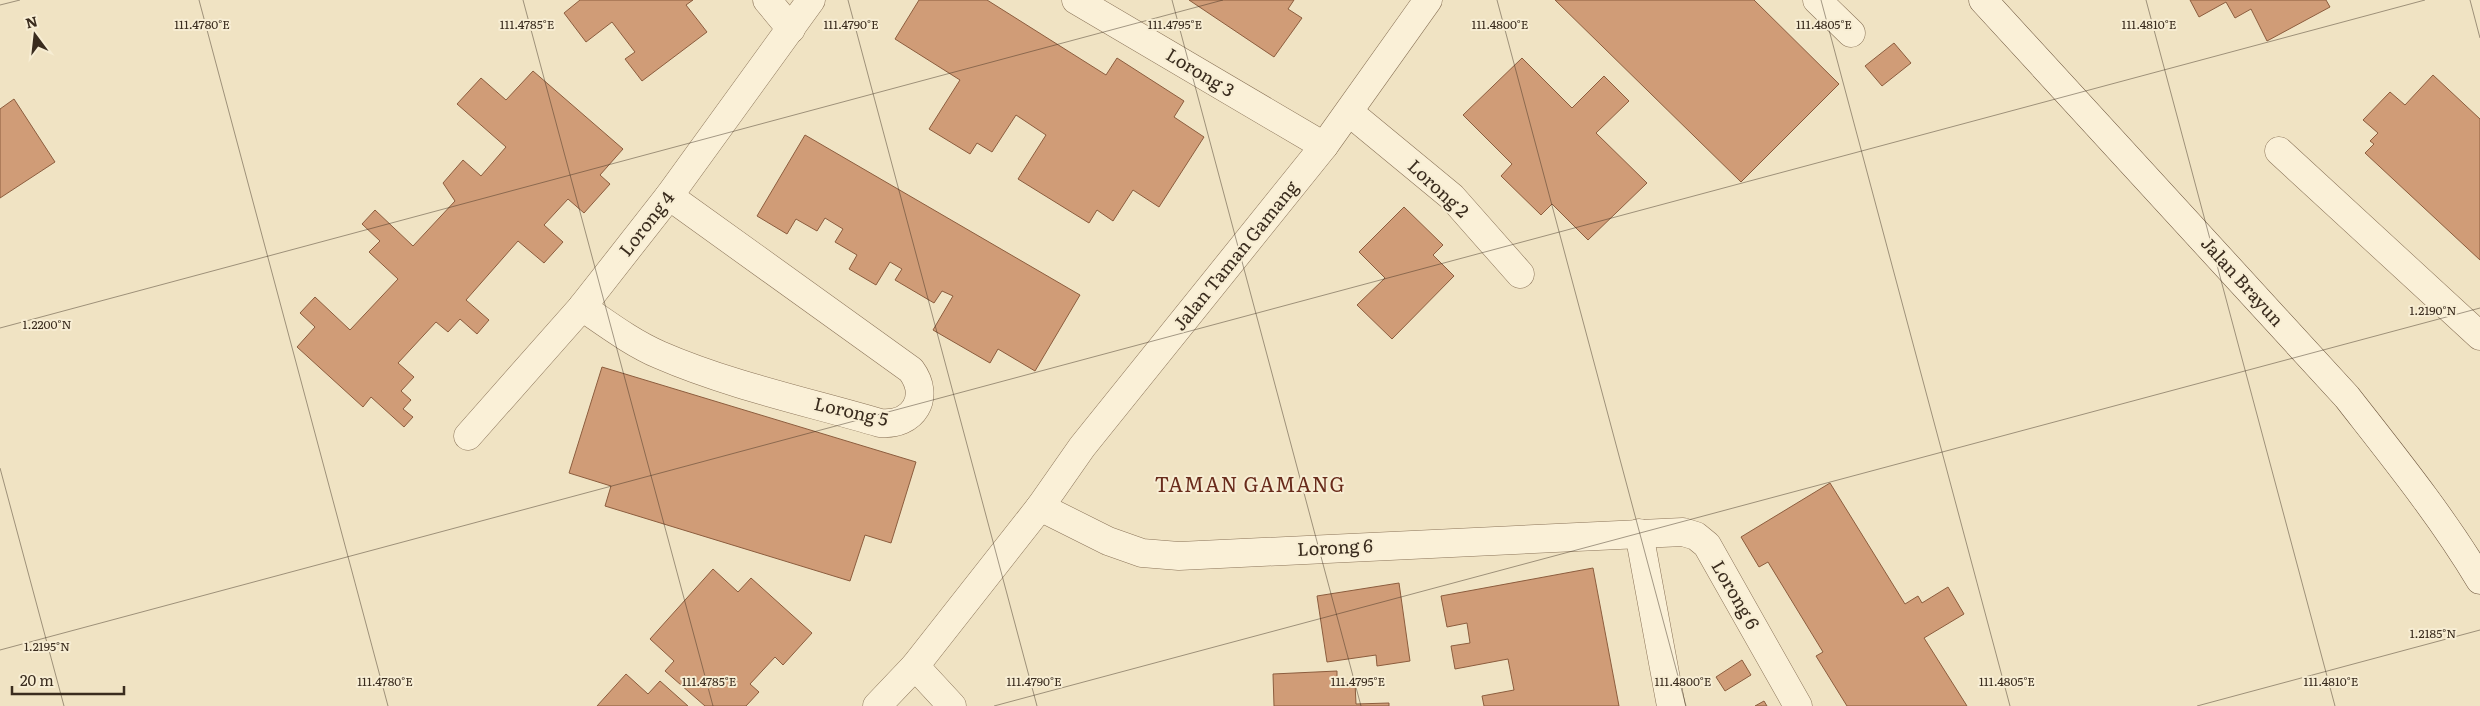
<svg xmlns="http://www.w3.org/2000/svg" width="2480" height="706" viewBox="0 0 2480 706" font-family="Literata,serif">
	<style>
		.building { fill: #d09c77; stroke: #8c5d3e }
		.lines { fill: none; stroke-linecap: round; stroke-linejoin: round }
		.street-casing { stroke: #8b7459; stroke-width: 29 }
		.secondary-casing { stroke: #6d553c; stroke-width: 29 }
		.street { stroke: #faf0d7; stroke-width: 28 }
		.secondary { stroke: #faf0d7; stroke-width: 28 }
		.ticks { fill: none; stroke: #3a2c1e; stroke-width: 1; stroke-opacity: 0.45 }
		.labels { text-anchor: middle; stroke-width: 4; stroke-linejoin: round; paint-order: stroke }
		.street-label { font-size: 18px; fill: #3a2c1e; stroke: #f7edd3 }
		.quarter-label { font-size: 20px; letter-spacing: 1px; fill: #692b1b; stroke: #f7edd3 }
		.ticks-label { font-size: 12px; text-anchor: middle; fill: #3a2c1e; stroke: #f7edd3; stroke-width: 4; stroke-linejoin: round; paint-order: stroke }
	</style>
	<rect width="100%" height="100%" fill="#f0e3c3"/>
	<g class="building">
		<polygon points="580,0 693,0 686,5 707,32 642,81 625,59 635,52 612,22 586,42 564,13"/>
		<polygon points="919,0 987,0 1106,75 1117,58 1184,101 1174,117 1204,137 1159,207 1133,190 1113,221 1097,210 1089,223 1018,179 1046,135 1016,115 992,152 977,143 970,154 929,129 960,80 895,39"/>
		<polygon points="1189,0 1294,0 1288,9 1302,18 1274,57"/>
		<polygon points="1555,0 1754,0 1839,84 1741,182"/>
		<polygon points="2190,0 2326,0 2330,7 2267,41 2251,9 2235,18 2226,2 2199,17"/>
		<polygon points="1894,43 1911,63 1882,86 1865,66"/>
		<polygon points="1522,58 1572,108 1604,76 1629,101 1596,133 1647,183 1588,240 1552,204 1541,215 1501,176 1512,164 1463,115"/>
		<polygon points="533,71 623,149 600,175 610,184 584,213 568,199 544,225 563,242 544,263 518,241 466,300 489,320 477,334 460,319 448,332 436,322 398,363 414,377 401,391 411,400 403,409 413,417 404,427 371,397 363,407 297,347 315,327 300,313 315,297 350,330 398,279 369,252 380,241 362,224 375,210 413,246 455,201 443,183 463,160 481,176 506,147 457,104 481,78 506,100"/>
		<polygon points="2433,75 2480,119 2480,260 2365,153 2374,144 2370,141 2378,133 2363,120 2390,92 2405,105"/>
		<polygon points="14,99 55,162 0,198 0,109"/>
		<polygon points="805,135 1080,295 1035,371 998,349 990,363 933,330 953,296 942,291 934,303 895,280 902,269 890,262 876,285 849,269 857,255 835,242 843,229 825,218 817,231 796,219 787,234 757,216"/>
		<polygon points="1404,207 1443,245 1433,255 1454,276 1392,339 1357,305 1385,278 1359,252"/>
		<polygon points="602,367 916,462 891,543 865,535 850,581 605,506 611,486 569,473"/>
		<polygon points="1830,483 1905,604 1918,596 1922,603 1948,587 1964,614 1924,638 1967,706 1847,706 1816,656 1823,652 1768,562 1759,567 1741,537"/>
		<polygon points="1593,568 1619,706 1484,706 1482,696 1514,690 1508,659 1455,669 1451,646 1470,643 1467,623 1447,627 1441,596"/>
		<polygon points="713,569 738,592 751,578 812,633 783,665 775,657 750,684 759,692 746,706 705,706 665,671 674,661 650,639"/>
		<polygon points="1399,583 1410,661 1377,666 1376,655 1327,662 1317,596"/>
		<polygon points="1742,660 1751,675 1725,691 1716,677"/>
		<polygon points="1337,671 1337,683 1355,683 1356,704 1389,703 1389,706 1274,706 1273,674"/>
		<polygon points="626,674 648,694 660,681 688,706 597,706"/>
		<polygon points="1764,701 1767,706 1755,706"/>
	</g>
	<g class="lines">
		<g class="street-casing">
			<g id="street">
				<polyline points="767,0 791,29"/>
				<polyline points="1076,0 1324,146"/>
				<polyline points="1817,0 1851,33"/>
				<polyline points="1349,112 1452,197 1520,274"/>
				<polyline points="2279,151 2480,336"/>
				<path d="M582 307C607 324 632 343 660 355 729 385 808 402 880 423 914 426 931 397 911 370L669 196"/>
				<polyline points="468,436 582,307 669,196 811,0"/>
				<polyline points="1040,507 1108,541 1142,553 1179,556 1683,532 1696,536 1707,545 1798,706"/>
				<polyline points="1639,533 1671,706"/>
				<polyline points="915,666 952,706"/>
				<polyline points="877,706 915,666 1040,507 1082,447 1324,146 1428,0"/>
			</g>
		</g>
		<g class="secondary-casing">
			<path id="secondary" d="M1983 0 2347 397C2393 456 2441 515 2480 580"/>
		</g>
		<use href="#street" class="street"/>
		<use href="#secondary" class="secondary"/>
	</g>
	<path class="ticks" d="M199 0 388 706M523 0 713 706M848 0 1037 706M1172 0 1361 706M1497 0 1686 706M1821 0 2010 706M2146 0 2335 706M2470 0 2480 38M0 5 20 0M0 328 1223 0M0 468 64 706M0 650 2425 0M994 706 2480 308M2197 706 2480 630"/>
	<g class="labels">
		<g class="street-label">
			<text transform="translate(1200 73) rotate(31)" y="6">Lorong 3</text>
			<text transform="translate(1438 189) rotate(43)" y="6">Lorong 2</text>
			<text transform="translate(647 224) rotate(-52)" y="6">Lorong 4</text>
			<text transform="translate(1236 256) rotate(-51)" y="6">Jalan Taman Gamang</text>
			<text transform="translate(2242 282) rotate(48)" y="6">Jalan Brayun</text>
			<text transform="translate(851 412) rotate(13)" y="6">Lorong 5</text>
			<text transform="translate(1335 548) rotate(-3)" y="6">Lorong 6</text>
			<text transform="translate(1735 595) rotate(60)" y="6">Lorong 6</text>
		</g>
		<g class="quarter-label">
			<text x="1250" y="492">TAMAN GAMANG</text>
		</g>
	</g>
	<g class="ticks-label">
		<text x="202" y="29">111.4780°E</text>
		<text x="527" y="29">111.4785°E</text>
		<text x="851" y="29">111.4790°E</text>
		<text x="1175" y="29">111.4795°E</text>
		<text x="1500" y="29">111.4800°E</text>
		<text x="1824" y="29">111.4805°E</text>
		<text x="2149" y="29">111.4810°E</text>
		<text x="2433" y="315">1.2190°N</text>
		<text x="47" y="329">1.2200°N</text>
		<text x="2433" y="638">1.2185°N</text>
		<text x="47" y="651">1.2195°N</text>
		<text x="385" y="686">111.4780°E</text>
		<text x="709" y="686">111.4785°E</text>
		<text x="1034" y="686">111.4790°E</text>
		<text x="1358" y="686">111.4795°E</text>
		<text x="1683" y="686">111.4800°E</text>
		<text x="2007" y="686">111.4805°E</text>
		<text x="2331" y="686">111.4810°E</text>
	</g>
	<g transform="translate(35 35) rotate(345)" stroke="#f7edd3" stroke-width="4" paint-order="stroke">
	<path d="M0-4L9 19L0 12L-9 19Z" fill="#3a2c1e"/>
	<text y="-8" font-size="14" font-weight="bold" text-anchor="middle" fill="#3a2c1e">N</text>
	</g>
	<path d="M12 686v8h112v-8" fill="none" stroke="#3a2c1e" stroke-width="2.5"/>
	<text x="20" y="686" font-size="15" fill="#3a2c1e" stroke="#f7edd3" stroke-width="4" paint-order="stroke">20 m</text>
</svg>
